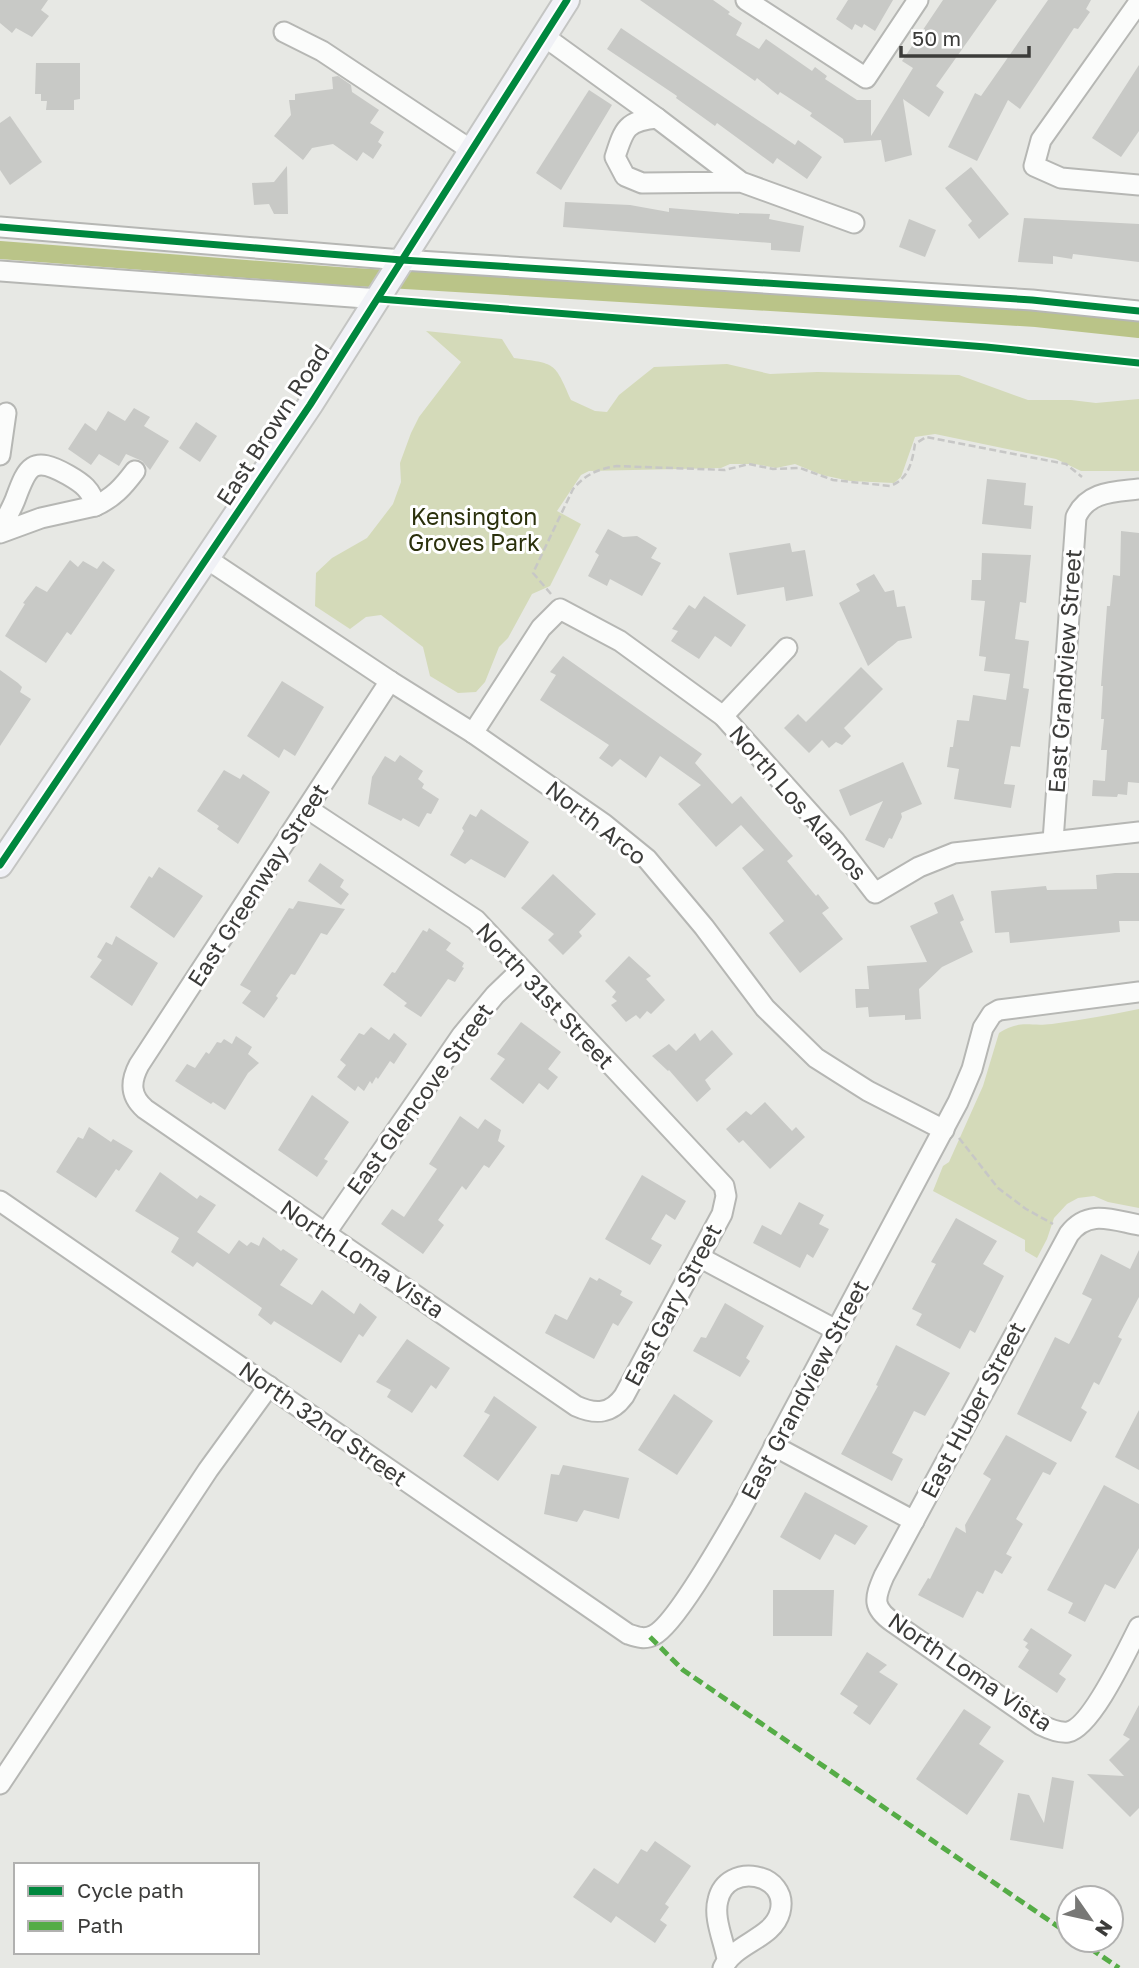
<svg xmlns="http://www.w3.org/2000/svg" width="1139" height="1968" viewBox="0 0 1139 1968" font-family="'Golos Text',sans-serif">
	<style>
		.green { fill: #d4dab9 }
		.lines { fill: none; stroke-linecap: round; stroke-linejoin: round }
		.canal { stroke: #bac488; stroke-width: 18 }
		.building { fill: #c8c9c6 }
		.minor-casing { stroke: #b6b7b4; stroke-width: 23 }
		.major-casing { stroke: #c4c5c3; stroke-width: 28 }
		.path { stroke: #c7c7c6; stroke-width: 2.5; stroke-dasharray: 7 3.5; stroke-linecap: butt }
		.minor { stroke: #fbfcfb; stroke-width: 19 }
		.major { stroke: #f0f1f6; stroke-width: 24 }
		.quiet { stroke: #55ac46; stroke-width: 5; stroke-dasharray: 10 5; stroke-linecap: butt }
		.cycleway-casing { stroke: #fff; stroke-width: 11 }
		.cycleway { stroke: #00873e; stroke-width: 7 }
		.labels { text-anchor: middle; stroke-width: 6; stroke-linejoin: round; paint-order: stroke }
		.street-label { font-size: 23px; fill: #3c3c3a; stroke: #fff }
		.park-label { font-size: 23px; fill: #2a300b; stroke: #fff }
	</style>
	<rect width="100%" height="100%" fill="#e7e8e4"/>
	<g class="green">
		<path d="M426 331 502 339 514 358C556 364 554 361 571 400L595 411 607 412 619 395 654 367 727 364 770 374 817 372 959 375 1028 400H1071L1096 403 1139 399V471H1081L1056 459 935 434 915 437 901 477 894 483 850 481 822 475 795 464 776 468 755 464H730L721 468 589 471 581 475 557 511 581 524 550 586 532 594 508 638 499 647 485 682 476 692 458 693 430 676 423 647 381 615 366 617 350 629 315 606 316 573 332 558 367 538 393 504 401 482 400 463 411 433 419 417 461 362Z"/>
		<path d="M1139 1009V1208L1108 1202 1094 1196 1078 1198 1067 1204 1054 1218 1047 1239 1037 1258 1025 1251V1240L933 1191 943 1166 949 1162 983 1086 999 1033C1022 1019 1028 1027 1052 1024 1081 1020 1110 1015 1139 1009Z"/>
	</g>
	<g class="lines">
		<polyline class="canal" points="0,250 338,276 1036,318 1139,329"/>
	</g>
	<g class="building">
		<polygon points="0,0 48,0 41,10 49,16 32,37 16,28 12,33 0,23"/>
		<polygon points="640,0 713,0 730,12 728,14 742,23 736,35 759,49 766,39 812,71 815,67 827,76 825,79 857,100 871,100 871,136 913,68 902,61 943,0 997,0 936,86 944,92 929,117 903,99 912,155 885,162 881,140 844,143 843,139 810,116 812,113 780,92 778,95 757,78 755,81"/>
		<polygon points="848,0 893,0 875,31 864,24 862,28 855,24 852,30 836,19"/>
		<polygon points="1048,0 1091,0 1086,9 1090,12 1078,29 1074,28 1020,109 1008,100 977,161 948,147 975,93 981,96"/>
		<polygon points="621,28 795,145 798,140 822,157 807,179 777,158 773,164 717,123 715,126 676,98 677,96 607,49"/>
		<polygon points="36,63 80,63 80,99 74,100 74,110 46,110 47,101 41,101 41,94 35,94"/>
		<polygon points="1139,65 1139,131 1121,157 1092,138"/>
		<polygon points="338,76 351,85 352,92 379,110 370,123 384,132 378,142 382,145 373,159 363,152 357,161 333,144 312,148 303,160 274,136 291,115 289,100 295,100 295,94 333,89 332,77"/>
		<polygon points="589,90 612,105 561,190 536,173"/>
		<polygon points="10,116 42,162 10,185 0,170 0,123"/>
		<polygon points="287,166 288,214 274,214 269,204 254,205 252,183 274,182"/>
		<polygon points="971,167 1009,214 979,239 968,225 972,221 945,188"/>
		<polygon points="565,202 630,205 669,212 669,208 739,214 739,213 770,214 769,219 804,226 800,252 771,250 771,243 563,227"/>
		<polygon points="1024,218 1139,224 1139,262 1073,254 1072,259 1053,256 1053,264 1018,262"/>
		<polygon points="909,219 936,230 925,257 899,247"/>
		<polygon points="134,408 150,417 144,426 169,441 150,470 142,461 126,454 119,466 99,454 91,465 68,449 85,423 96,431 108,411 125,421"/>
		<polygon points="196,422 217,436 200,462 179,448"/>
		<polygon points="987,479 1026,483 1024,505 1033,506 1031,529 982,524"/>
		<polygon points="608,529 623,537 637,536 657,548 651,558 661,563 642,596 610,579 607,586 588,576 599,555 595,552"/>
		<polygon points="1121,531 1139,533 1139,783 1128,782 1127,795 1118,794 1117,797 1092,796 1093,780 1105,781 1107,750 1101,750 1104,719 1101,719 1103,686 1101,686 1107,606 1110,606 1113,575 1120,576"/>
		<polygon points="790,543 792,552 805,550 813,596 786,601 784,587 737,595 729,553"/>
		<polygon points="982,553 1031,555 1026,603 1020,602 1015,639 1029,641 1023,688 1029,689 1020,747 1011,746 1004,784 1015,785 1011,808 954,799 959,769 947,767 950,747 953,747 957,720 969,721 973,695 1006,700 1010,674 984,671 986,657 979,656 985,601 971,600 972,580 981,580"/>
		<polygon points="70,560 78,567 83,561 97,569 103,561 115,570 71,635 67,632 46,663 5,636 25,604 23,603 36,586 47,592"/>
		<polygon points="874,574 885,592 894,590 897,607 905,606 912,638 898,641 868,666 839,603 860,591 856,584"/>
		<polygon points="704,596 746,625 731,647 715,636 699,659 671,641 678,631 672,629 689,605 695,609"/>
		<polygon points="563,656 702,754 695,763 732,804 741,796 779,840 793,856 787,861 816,896 818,894 829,908 822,913 843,939 800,973 769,933 784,921 742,868 764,850 741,825 716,847 678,804 701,785 660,756 646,778 620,759 612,767 599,758 609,745 540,700 556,675 550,672"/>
		<polygon points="861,667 883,689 844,728 851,736 842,745 836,742 829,748 822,740 809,753 784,728 798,714 806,722"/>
		<polygon points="0,670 18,683 22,687 20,692 31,699 0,746"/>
		<polygon points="282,681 324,707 295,756 284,749 279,758 247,736"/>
		<polygon points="400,755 423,771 418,779 424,784 422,788 439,799 431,814 427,813 419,827 403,818 401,821 368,804 372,777 385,756 395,762"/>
		<polygon points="903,762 922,804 901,813 902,817 892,839 889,838 884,848 865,840 883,801 850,816 839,790"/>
		<polygon points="224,770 240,779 243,774 270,792 238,844 217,829 219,826 197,811"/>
		<polygon points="481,809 529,842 505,878 471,859 465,864 450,855 464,831 462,828 470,814 476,817"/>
		<polygon points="320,863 344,880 340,887 349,894 341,905 308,881"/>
		<polygon points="159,867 203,896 174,938 130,907 149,876 152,878"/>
		<polygon points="1115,873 1139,873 1139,921 1119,921 1120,932 1010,943 1009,932 995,933 991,891 1046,886 1047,890 1097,889 1096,875"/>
		<polygon points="553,874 596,914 579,932 582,936 563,955 548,940 554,934 521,908"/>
		<polygon points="953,894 964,920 960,922 973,952 942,967 919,989 921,1019 905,1020 905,1015 869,1017 868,1007 856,1008 855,989 869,989 867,966 927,962 910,926 938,913 934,903"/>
		<polygon points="298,901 345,909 327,935 321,933 295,975 291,974 276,996 278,998 264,1018 242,1003 251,991 240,985 289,908 293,909"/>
		<polygon points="429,928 451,943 446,950 464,963 462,967 464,968 455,982 448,979 421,1017 404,1006 407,1003 383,985 392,972 395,973 423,930 427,932"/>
		<polygon points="116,936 158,963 132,1006 90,977 102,960 97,957 106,942 112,945"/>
		<polygon points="629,956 651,976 646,979 665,1000 651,1014 647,1011 640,1019 636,1015 626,1022 611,1005 617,1001 612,997 616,992 605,981"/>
		<polygon points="521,1022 561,1052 548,1069 558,1077 548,1090 539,1083 523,1104 490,1079 505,1059 497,1054"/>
		<polygon points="371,1027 389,1040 394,1033 407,1044 394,1064 390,1061 378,1079 376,1077 372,1084 370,1081 364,1091 358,1086 355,1091 337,1077 346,1065 340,1060 359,1033 364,1035"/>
		<polygon points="712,1030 733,1054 705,1080 711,1089 697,1102 669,1070 668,1071 652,1056 669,1044 676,1051 695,1033 700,1041"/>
		<polygon points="236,1036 252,1047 248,1054 259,1063 248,1073 225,1110 213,1102 211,1104 175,1081 187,1064 195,1068 206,1052 209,1054 217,1042 221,1043 224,1039 232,1044"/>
		<polygon points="312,1095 349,1122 324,1159 328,1161 317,1177 278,1150"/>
		<polygon points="765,1102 792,1131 796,1127 805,1137 770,1169 743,1140 739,1143 726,1129 746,1111 751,1115"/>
		<polygon points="460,1116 478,1129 485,1119 501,1130 498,1141 505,1146 489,1168 484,1165 466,1190 462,1186 438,1220 444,1225 423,1254 381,1224 392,1209 404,1217 437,1169 429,1164"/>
		<polygon points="89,1127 111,1142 113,1139 133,1151 119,1171 116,1169 96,1198 56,1172 78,1137 83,1139"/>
		<polygon points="160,1172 197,1199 200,1195 216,1205 197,1232 229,1254 239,1240 247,1246 251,1242 259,1246 263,1237 281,1251 283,1249 298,1259 280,1285 312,1305 322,1290 354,1314 360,1303 377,1317 363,1337 359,1334 341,1363 274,1321 271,1325 258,1315 262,1308 197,1262 193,1267 171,1252 179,1238 135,1211"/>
		<polygon points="642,1175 686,1201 675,1220 666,1214 651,1239 662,1245 650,1265 605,1239"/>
		<polygon points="799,1202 824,1215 819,1224 829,1229 813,1258 807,1254 800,1268 753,1243 762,1225 781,1235"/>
		<polygon points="956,1218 997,1241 983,1264 1004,1276 975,1333 970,1330 960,1349 916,1325 922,1314 912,1309 936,1264 931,1262"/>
		<polygon points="1139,1250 1139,1297 1118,1337 1122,1339 1099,1385 1094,1382 1081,1408 1087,1412 1071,1442 1017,1414 1055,1337 1069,1344 1073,1337 1092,1299 1082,1294 1101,1254 1130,1269"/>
		<polygon points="590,1277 597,1281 599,1278 622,1291 620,1295 633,1302 618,1326 613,1323 594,1359 545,1333 555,1314 567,1320"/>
		<polygon points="725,1303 764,1326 746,1358 750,1361 740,1377 693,1351 701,1337 706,1338"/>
		<polygon points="407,1339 450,1368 436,1389 431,1385 412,1413 387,1397 391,1390 376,1382"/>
		<polygon points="896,1345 950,1373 925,1416 914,1411 892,1453 903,1459 892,1481 841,1454 878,1386 876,1385"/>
		<polygon points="674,1394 713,1421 677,1475 638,1450"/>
		<polygon points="494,1396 537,1427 498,1481 463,1456 490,1415 484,1412"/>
		<polygon points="1139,1410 1139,1470 1115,1457"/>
		<polygon points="1006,1435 1057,1463 1050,1475 1043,1472 1016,1519 1023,1524 1006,1554 1012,1557 1002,1574 995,1570 983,1594 977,1591 963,1618 918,1595 928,1578 930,1579 956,1527 966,1533 965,1525 991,1479 983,1474"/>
		<polygon points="563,1465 629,1478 619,1519 584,1510 577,1522 544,1514 551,1474 559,1475"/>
		<polygon points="1104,1485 1139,1504 1139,1548 1115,1589 1105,1584 1085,1622 1068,1613 1073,1603 1047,1590"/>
		<polygon points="805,1492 868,1526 855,1545 835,1534 820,1560 780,1537"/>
		<polygon points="773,1590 834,1590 832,1636 773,1636"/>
		<polygon points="1031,1628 1072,1655 1059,1674 1066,1679 1057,1693 1018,1667 1029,1650 1025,1647 1028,1643 1023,1640"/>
		<polygon points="867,1652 887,1665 879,1672 898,1684 870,1725 853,1713 858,1706 840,1694"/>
		<polygon points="1139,1705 1139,1808 1130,1817 1087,1774 1124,1776 1109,1760 1130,1739 1123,1735"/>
		<polygon points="964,1709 991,1727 979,1744 1004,1761 967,1815 916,1779"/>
		<polygon points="1052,1777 1074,1781 1063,1849 1010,1840 1018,1793 1029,1795 1044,1823"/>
		<polygon points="655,1841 691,1866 665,1904 669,1907 660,1920 667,1925 655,1943 616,1916 611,1923 573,1897 594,1868 618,1884 641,1849 647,1852"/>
	</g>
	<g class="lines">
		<g class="minor-casing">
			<g id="minor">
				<polyline points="746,0 866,78 918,0"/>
				<polyline points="1139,2 1041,140 1034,166 1061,178 1139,185"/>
				<polyline points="284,32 322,51 471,150"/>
				<polyline points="545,37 657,118"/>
				<path d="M741 182 642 183 625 176 615 157C624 129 626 121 657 118L741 182 854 223"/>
				<polyline points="0,227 402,260 1032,300 1139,311"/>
				<polyline points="0,271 379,299"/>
				<polyline points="0,455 6,413"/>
				<path d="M95 506C113 498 123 487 135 471"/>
				<path d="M0 530C5 520 11 510 15 500 27 468 31 454 68 475 82 483 92 490 95 506L41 518 0 533"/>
				<polyline points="207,559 390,681 473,733 604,824 647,859 704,927 765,1008 816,1058 868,1091 944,1130"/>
				<polyline points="723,716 787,648"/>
				<polyline points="473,733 541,628 560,609 620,641 723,716 835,841 875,893 919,867 954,853 1139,832"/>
				<path d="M308 809 476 920 724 1186 726 1196 722 1214 624 1396C611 1414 596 1415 576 1406L145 1109C130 1096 130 1082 139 1065L390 681"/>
				<path d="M1053 841 1076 517C1088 491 1114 492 1139 489"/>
				<path d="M0 1201 628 1634C637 1637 645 1640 654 1635 676 1624 727 1533 741 1509L958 1102 972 1069 983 1028 992 1014 999 1010 1139 992"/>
				<path d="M1139 1225C1112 1220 1088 1209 1069 1234L884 1576C874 1599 872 1608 894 1623L1041 1725C1049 1729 1059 1733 1068 1732 1092 1727 1127 1650 1139 1627"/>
				<polyline points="325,1234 462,1035 495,995 521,970"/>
				<polyline points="699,1257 836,1330"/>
				<polyline points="774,1446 914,1521"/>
				<polyline points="0,1784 208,1470 269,1386"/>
				<path d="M723 1968C734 1943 773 1939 780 1912 790 1873 727 1861 718 1900 713 1918 724 1941 727 1959"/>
			</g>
		</g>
		<g class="major-casing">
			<polyline id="major" points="0,865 310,405 567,0"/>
		</g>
		<g class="path">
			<path d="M551 594 533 573 573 489C586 474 598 469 617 466L725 470 749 464 773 469 800 468 833 480 890 486C909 479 912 462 915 444L926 437 1066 464 1082 477"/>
			<polyline points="959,1138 998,1188 1026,1209 1053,1224"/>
		</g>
		<use href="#minor" class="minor"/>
		<use href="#major" class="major"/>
		<g class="quiet">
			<polyline points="650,1637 683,1670 1069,1934"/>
			<polyline points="1078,1940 1119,1968"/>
		</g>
		<g class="cycleway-casing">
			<g id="cycleway">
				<polyline points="0,227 402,260 1032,300 1139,311"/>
				<polyline points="379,299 986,347 1139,363"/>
				<polyline points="0,865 310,405 567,0"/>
			</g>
		</g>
		<use href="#cycleway" class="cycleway"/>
	</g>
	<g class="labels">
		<g class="street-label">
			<text transform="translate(273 425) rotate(-57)" y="8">East Brown Road</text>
			<text transform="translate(1065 671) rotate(-86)" y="8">East Grandview Street</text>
			<text transform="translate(798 803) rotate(49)" y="8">North Los Alamos</text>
			<text transform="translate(596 823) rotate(38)" y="8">North Arco</text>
			<text transform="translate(258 885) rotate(-57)" y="8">East Greenway Street</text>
			<text transform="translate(545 996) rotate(47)" y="8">North 31st Street</text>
			<text transform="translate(420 1099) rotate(-54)" y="8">East Glencove Street</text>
			<text transform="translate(362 1259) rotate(34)" y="8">North Loma Vista</text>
			<text transform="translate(673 1305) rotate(-62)" y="8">East Gary Street</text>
			<text transform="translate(805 1390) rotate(-62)" y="8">East Grandview Street</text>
			<text transform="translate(973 1410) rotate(-62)" y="8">East Huber Street</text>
			<text transform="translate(323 1424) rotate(35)" y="8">North 32nd Street</text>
			<text transform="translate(970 1672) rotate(34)" y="8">North Loma Vista</text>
		</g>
		<g class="park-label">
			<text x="474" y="525">Kensington<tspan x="474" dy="26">Groves Park</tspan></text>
		</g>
	</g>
	<rect x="14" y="1863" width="245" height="91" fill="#ffffff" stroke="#b1b1b0" stroke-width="2"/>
	<rect x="28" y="1886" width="35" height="10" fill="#00873e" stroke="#b1b1b0" stroke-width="2"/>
	<text x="77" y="1898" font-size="21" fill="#3c3c3a">Cycle path</text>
	<rect x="28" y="1921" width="35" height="10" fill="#55ac46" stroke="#b1b1b0" stroke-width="2"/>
	<text x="77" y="1933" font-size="21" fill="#3c3c3a">Path</text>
	<g transform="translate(1090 1919) rotate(124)"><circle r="33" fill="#ffffff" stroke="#b1b1b0" stroke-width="2"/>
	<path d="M0-5L12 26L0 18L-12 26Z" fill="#787876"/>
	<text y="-10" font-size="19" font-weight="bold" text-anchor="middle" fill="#3c3c3a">N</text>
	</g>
	<path d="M901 46v10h128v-10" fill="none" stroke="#3c3c3a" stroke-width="3.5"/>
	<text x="912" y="46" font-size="21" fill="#3c3c3a" stroke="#ffffff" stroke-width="5" paint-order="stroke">50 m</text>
</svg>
